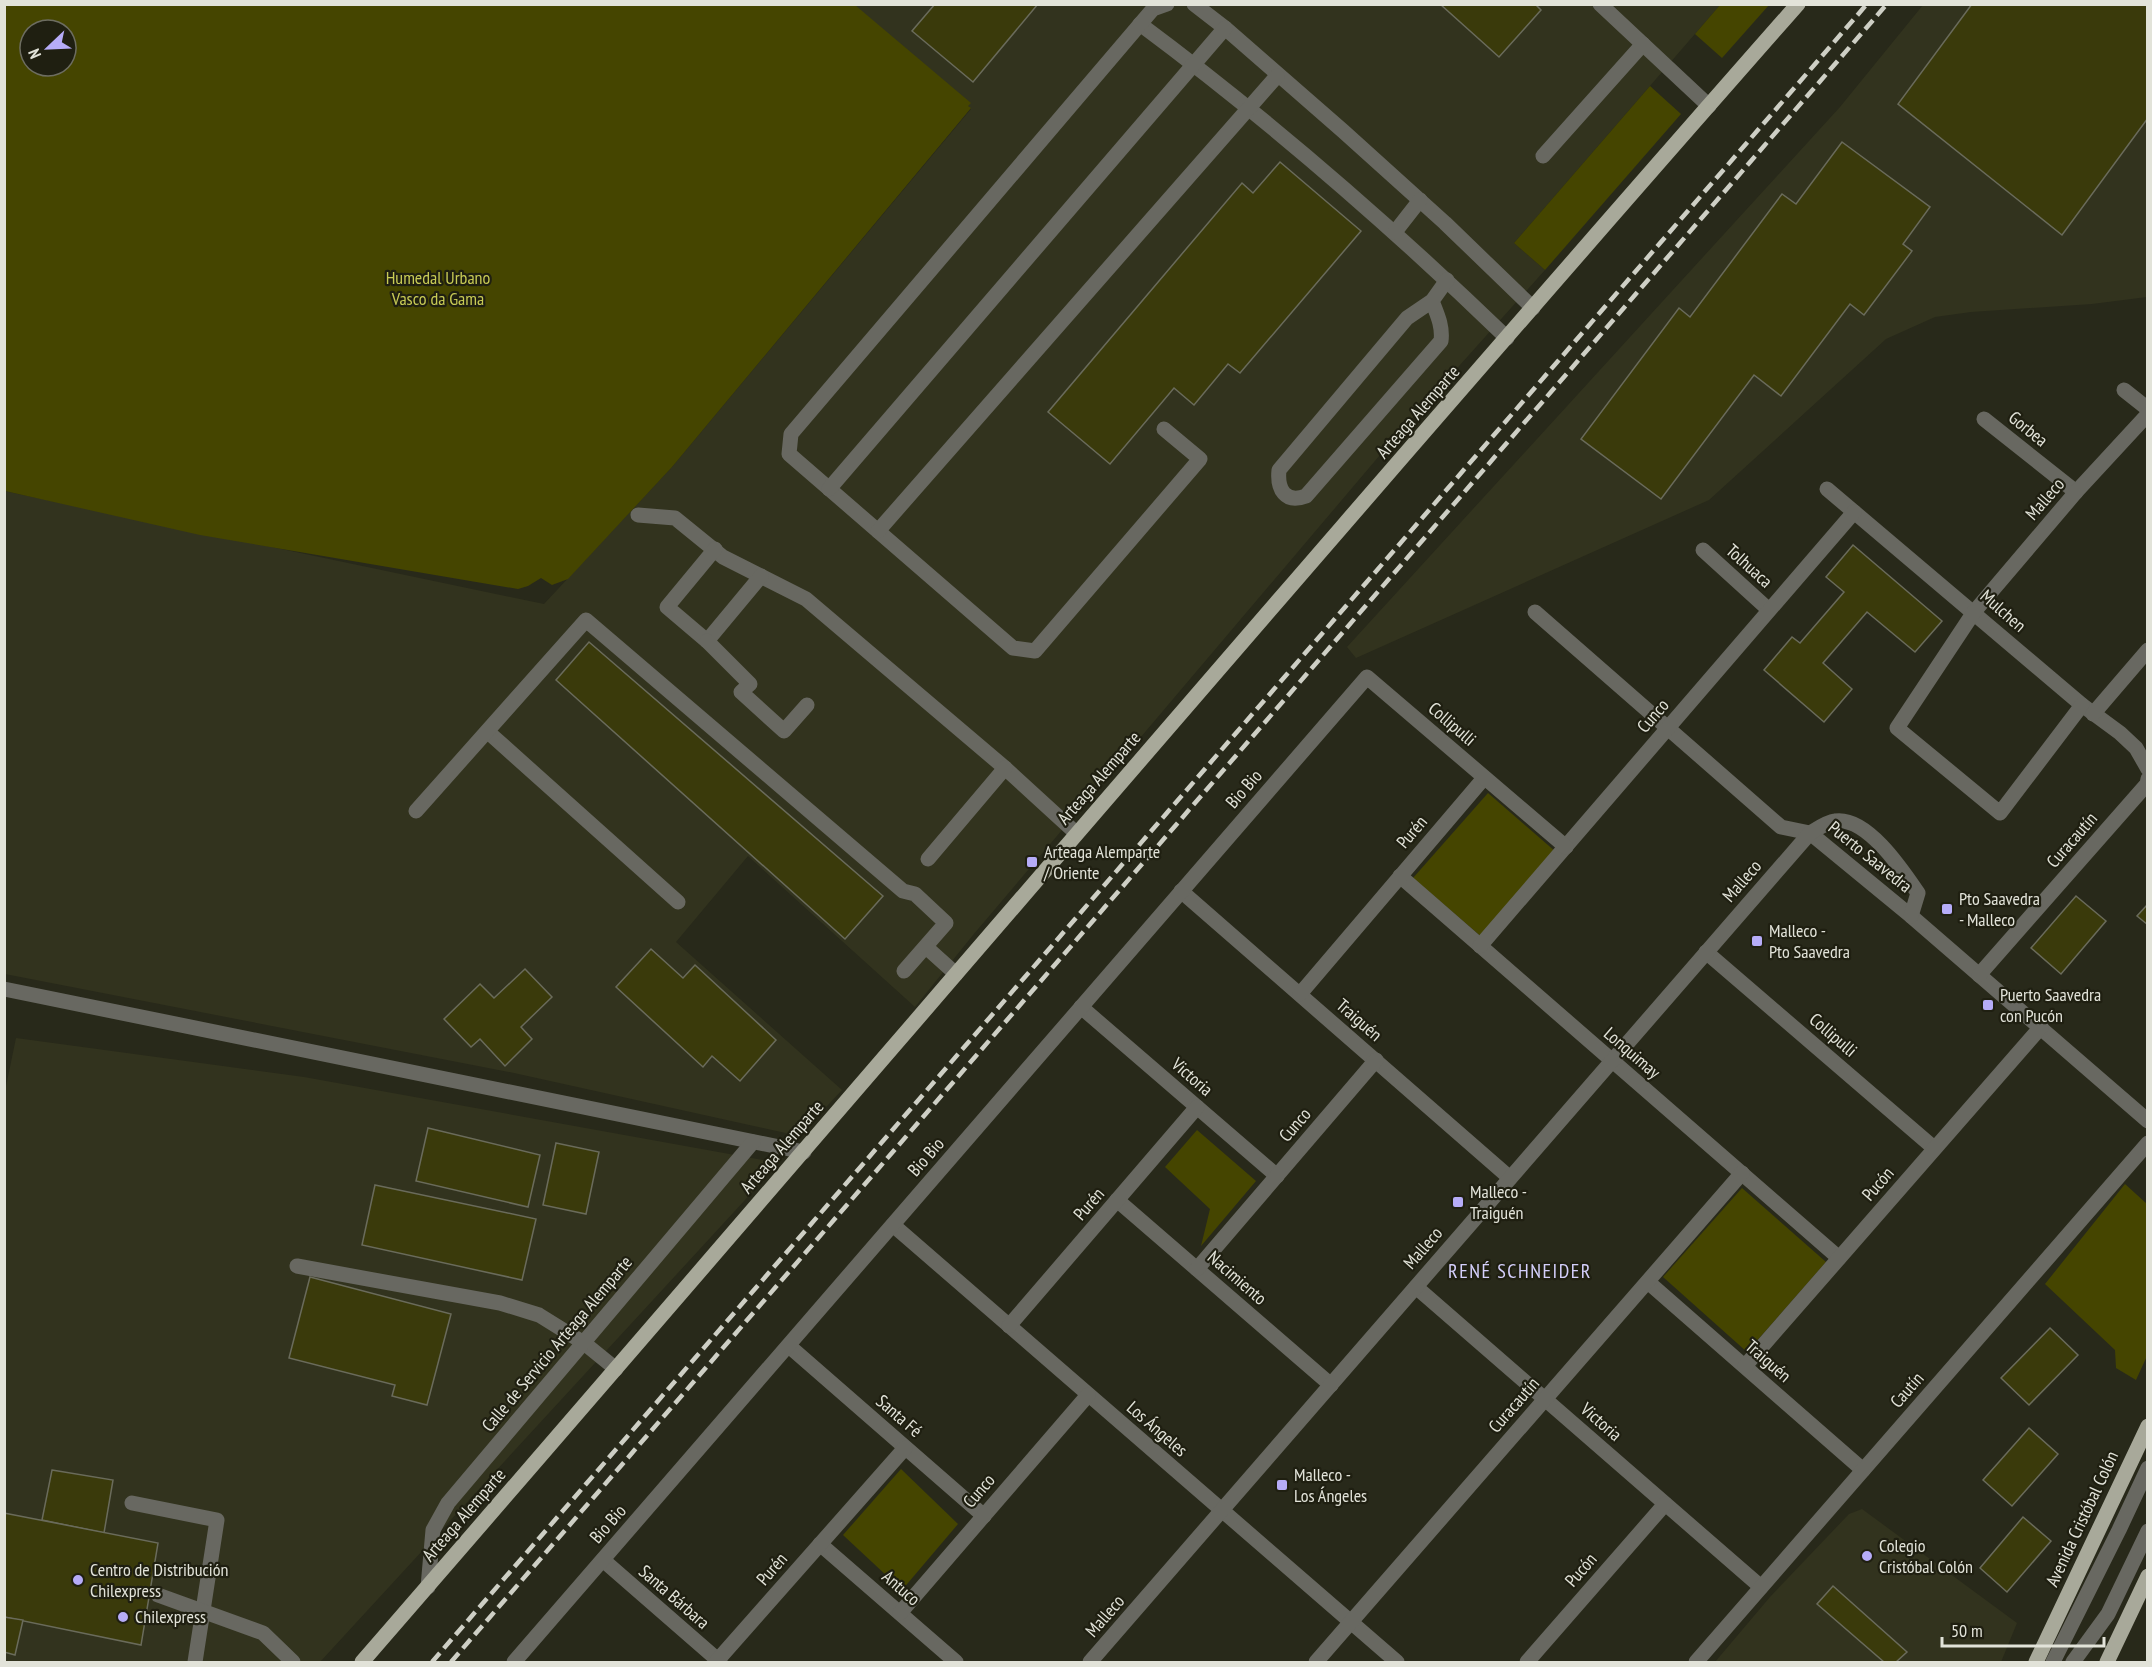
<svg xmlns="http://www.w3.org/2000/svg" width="2152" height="1667" viewBox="0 0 2152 1667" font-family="'PT Sans Narrow',sans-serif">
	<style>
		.built { fill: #32331e }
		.green { fill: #454500; fill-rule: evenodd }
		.building { fill: #3a3a0b; stroke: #6a6b5b; stroke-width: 1.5 }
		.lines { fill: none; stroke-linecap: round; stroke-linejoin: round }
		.minor { stroke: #686861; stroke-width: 15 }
		.major { stroke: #a8a99a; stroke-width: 15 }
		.rail { stroke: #cecfc5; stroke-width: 4.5; stroke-dasharray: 12 6; stroke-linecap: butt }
		.poi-dot { fill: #b6acf8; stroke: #1f1f11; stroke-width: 2 }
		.labels { text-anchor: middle; stroke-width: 4.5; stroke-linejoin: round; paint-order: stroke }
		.park-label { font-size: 18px; fill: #c8cb55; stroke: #1f1f11 }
		.street-label { font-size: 18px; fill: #e2e3d9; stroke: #1f1f11 }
		.poi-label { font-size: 18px; fill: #e2e3d9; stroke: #1f1f11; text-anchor: start }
		.neighbourhood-label { font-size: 20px; letter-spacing: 1.5px; fill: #d4cffb; stroke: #1f1f11 }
	</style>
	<rect width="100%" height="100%" fill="#28291a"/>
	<g class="built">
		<polygon points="848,5 1720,5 1514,243 1545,270 1391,442 973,935 915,1007 748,856 676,942 842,1090 799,1136 514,1073 5,974 4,491 544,604 672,467 971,109"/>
		<polygon points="1923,5 2147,5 2147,297 2092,304 1971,312 1935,317 1886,339 1709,500 1356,658 1347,647 1840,107"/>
		<polygon points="16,1038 304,1077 779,1163 320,1662 5,1662 4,1096"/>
		<polygon points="1862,1509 2017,1623 2001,1662 1715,1662 1770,1597 1849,1514"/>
	</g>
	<g class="green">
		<path d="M5 4 855 5 971 103 968 106 971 108 672 467 568 579 552 585 541 578 528 586 518 589 200 535 5 491ZM30 30H66V66H30Z"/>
		<polygon points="1720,5 1769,5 1722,58 1695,34"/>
		<polygon points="1650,86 1681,114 1545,270 1514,243"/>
		<polygon points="1488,793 1556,852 1484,939 1413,878"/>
		<polygon points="1197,1130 1256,1181 1201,1246 1210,1209 1165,1167"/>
		<polygon points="2125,1184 2147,1204 2147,1356 2136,1380 2116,1368 2115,1350 2045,1284"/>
		<polygon points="1742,1188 1826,1262 1747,1352 1663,1277"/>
		<polygon points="901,1469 958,1524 902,1590 843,1535"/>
	</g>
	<g class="building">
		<polygon points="935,4 1038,4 973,82 912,31"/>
		<polygon points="1440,4 1535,4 1541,10 1499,57"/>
		<polygon points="1972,4 2148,4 2148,118 2062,235 1898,104"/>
		<polygon points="1842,142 1930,207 1903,244 1912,251 1864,315 1850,304 1781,396 1754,375 1661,499 1581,439 1679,308 1690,317 1782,194 1796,204"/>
		<polygon points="1280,162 1361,231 1240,373 1228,364 1194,405 1174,388 1110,464 1048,412 1242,183 1253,193"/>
		<polygon points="1853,545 1942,621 1915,652 1867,612 1823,663 1852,689 1824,722 1764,670 1792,637 1800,643 1844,592 1826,577"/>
		<polygon points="589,642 883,896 845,939 556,680"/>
		<polygon points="2076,896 2106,921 2061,974 2031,948"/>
		<polygon points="2148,904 2148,925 2137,916"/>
		<polygon points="651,949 683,978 695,965 776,1040 740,1081 712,1056 703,1067 616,987"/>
		<polygon points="525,969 552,997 521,1027 532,1039 505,1066 480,1039 471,1047 444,1019 480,984 494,998"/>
		<polygon points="428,1128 540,1155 528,1207 416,1181"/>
		<polygon points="556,1143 599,1152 586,1214 543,1205"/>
		<polygon points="375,1185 536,1219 522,1280 362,1245"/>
		<polygon points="310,1277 451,1314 427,1405 392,1396 395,1385 289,1358"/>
		<polygon points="2050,1328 2078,1355 2029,1405 2001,1378"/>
		<polygon points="2029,1428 2058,1454 2012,1506 1983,1480"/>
		<polygon points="52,1470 113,1480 104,1533 42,1520"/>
		<polygon points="4,1513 158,1543 141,1645 4,1617"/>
		<polygon points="2023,1517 2051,1541 2007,1592 1980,1568"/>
		<polygon points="1833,1586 1907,1652 1896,1662 1884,1662 1817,1604"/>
		<polygon points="4,1617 23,1620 15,1655 4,1652"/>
	</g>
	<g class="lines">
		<g class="minor">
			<polyline points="1194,4 1225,28 1343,131 1445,223 1533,308"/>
			<polyline points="1600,4 1709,106"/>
			<path d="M1140 24C1269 120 1391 226 1507 338"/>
			<polyline points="1543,156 1643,44"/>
			<polyline points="1395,232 1420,200"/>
			<path d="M1432 301C1437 314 1443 326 1441 341L1306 496C1285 504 1277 489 1279 470L1407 318 1432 301 1447 280"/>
			<polyline points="2124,390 2148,409"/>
			<polyline points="1984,419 2076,492"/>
			<polyline points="1164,429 1200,459 1035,651 1013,648 789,454 791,434 1153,9 1167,4"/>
			<polyline points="829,489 1225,28"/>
			<polyline points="1827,489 2082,705 2120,733 2136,748 2148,769"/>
			<polyline points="638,515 675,518 723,557 806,599 1005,768 1076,833"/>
			<polyline points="878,531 1277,76"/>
			<polyline points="715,549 667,607 707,641 761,576"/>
			<polyline points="1703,550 1769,610"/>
			<polyline points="1535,612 1781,827 1810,833 1911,916 2148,1121"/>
			<polyline points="707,641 750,684 741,692 784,731 807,705"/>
			<polyline points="2082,705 2000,813 1897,728 1974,612 2076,492 2148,414"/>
			<polyline points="2093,714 2148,650"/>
			<polyline points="488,732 678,902"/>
			<polyline points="416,811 586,620 903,891 915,894 946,923 904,971"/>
			<polyline points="928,859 1005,768"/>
			<polyline points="1400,876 1839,1258"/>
			<polyline points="1181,891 1510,1178"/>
			<polyline points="1480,946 1854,512"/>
			<polyline points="926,947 956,974"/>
			<polyline points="1706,952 1934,1148"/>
			<polyline points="1979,975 2147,784 2148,779"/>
			<polyline points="4,989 804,1152"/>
			<polyline points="1300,994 1484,778"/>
			<polyline points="1081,1007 1277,1176"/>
			<polyline points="1117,1200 1331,1385"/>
			<polyline points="893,1225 1397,1662"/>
			<polyline points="297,1266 500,1303 539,1315 584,1343 616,1369"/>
			<polyline points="1197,1269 1376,1060"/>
			<polyline points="1648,1282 1863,1470"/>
			<polyline points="1416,1287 1761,1587"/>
			<polyline points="1009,1326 1197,1107"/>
			<polyline points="789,1346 984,1516"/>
			<polyline points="1745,1366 2041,1027"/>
			<polyline points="132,1503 217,1520 195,1662"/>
			<polyline points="820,1544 956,1662"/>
			<polyline points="603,1560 720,1662"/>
			<polyline points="428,1587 433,1530 448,1503 753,1142"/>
			<polyline points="158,1595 263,1633 293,1662"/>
			<polyline points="900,1613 1088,1395"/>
			<polyline points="514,1662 1367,677 1566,847"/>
			<polyline points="716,1662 905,1448"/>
			<path d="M1090 1662 1810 833C1817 829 1827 822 1835 821 1867 816 1903 871 1918 893L1911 916"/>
			<polyline points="1316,1662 1742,1173"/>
			<polyline points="1527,1662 1665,1504"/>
			<polyline points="1696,1662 2148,1143"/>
			<polyline points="2053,1662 2119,1530 2148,1468"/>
			<polyline points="2073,1662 2108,1614 2148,1531"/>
		</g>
		<g class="major">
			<path d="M362 1662C841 1110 1315 553 1798 4"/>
			<polyline points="2036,1662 2148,1426"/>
			<polyline points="2107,1662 2148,1576"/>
		</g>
		<g class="rail">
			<polyline points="432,1662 1867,4"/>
			<polyline points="451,1662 1887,4"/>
		</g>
	</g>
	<g class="poi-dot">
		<rect x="1026" y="856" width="12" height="12" rx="3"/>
		<rect x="1941" y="903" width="12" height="12" rx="3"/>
		<rect x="1751" y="935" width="12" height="12" rx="3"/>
		<rect x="1982" y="999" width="12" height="12" rx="3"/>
		<rect x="1452" y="1196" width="12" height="12" rx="3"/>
		<rect x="1276" y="1479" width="12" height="12" rx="3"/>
		<circle cx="1867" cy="1556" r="6"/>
		<circle cx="78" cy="1580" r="6"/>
		<circle cx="123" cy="1617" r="6"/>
	</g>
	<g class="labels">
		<g class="park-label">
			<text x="438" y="284">Humedal Urbano<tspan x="438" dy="21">Vasco da Gama</tspan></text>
		</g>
		<g class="street-label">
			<text transform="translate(1418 412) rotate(-49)" y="6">Arteaga Alemparte</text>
			<text transform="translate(2028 429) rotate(39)" y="6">Gorbea</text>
			<text transform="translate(2045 499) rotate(-49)" y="6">Malleco</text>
			<text transform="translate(1749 566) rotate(42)" y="6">Tolhuaca</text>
			<text transform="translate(2003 611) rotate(41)" y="6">Mulchen</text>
			<text transform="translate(1653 716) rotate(-49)" y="6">Cunco</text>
			<text transform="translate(1452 724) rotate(41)" y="6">Collipulli</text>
			<text transform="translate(1099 778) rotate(-49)" y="6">Arteaga Alemparte</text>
			<text transform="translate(1244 789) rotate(-49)" y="6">Bio Bio</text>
			<text transform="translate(1412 832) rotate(-50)" y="6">Purén</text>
			<text transform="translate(2072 840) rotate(-49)" y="6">Curacautín</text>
			<text transform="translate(1870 857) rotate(39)" y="6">Puerto Saavedra</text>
			<text transform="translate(1742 881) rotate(-49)" y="6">Malleco</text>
			<text transform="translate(1359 1020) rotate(41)" y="6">Traiguén</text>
			<text transform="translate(1833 1035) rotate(41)" y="6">Collipulli</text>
			<text transform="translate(1632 1053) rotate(41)" y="6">Lonquimay</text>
			<text transform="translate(1192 1077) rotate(41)" y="6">Victoria</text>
			<text transform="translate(1295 1125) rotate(-49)" y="6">Cunco</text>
			<text transform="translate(782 1147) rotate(-49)" y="6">Arteaga Alemparte</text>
			<text transform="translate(926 1157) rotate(-49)" y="6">Bio Bio</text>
			<text transform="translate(1878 1184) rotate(-49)" y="6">Pucón</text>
			<text transform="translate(1089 1204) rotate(-49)" y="6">Purén</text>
			<text transform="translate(1423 1248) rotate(-49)" y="6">Malleco</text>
			<text transform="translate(1237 1278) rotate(41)" y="6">Nacimiento</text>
			<text transform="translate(557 1344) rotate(-50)" y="6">Calle de Servicio Arteaga Alemparte</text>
			<text transform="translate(1768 1361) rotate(41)" y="6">Traiguén</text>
			<text transform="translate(1907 1390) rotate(-49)" y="6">Cautín</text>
			<text transform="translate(1514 1405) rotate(-49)" y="6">Curacautín</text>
			<text transform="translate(899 1416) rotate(41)" y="6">Santa Fé</text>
			<text transform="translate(1601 1422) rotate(41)" y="6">Victoria</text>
			<text transform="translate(1157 1429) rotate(41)" y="6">Los Ángeles</text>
			<text transform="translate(979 1491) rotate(-49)" y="6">Cunco</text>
			<text transform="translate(464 1515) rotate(-49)" y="6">Arteaga Alemparte</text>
			<text transform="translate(2082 1519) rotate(-65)" y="6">Avenida Cristóbal Colón</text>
			<text transform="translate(608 1524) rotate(-49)" y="6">Bio Bio</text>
			<text transform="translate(772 1569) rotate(-49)" y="6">Purén</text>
			<text transform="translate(1581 1570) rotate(-49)" y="6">Pucón</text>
			<text transform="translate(901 1588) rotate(41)" y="6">Antuco</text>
			<text transform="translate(674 1597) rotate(41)" y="6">Santa Bárbara</text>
			<text transform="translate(1105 1616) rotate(-49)" y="6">Malleco</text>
		</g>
		<g class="poi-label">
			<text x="1044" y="858">Arteaga Alemparte<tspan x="1044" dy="21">/ Oriente</tspan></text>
			<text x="1959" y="905">Pto Saavedra<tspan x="1959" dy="21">- Malleco</tspan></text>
			<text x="1769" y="937">Malleco -<tspan x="1769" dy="21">Pto Saavedra</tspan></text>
			<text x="2000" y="1001">Puerto Saavedra<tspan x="2000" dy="21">con Pucón</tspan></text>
			<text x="1470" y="1198">Malleco -<tspan x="1470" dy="21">Traiguén</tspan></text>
			<text x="1294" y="1481">Malleco -<tspan x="1294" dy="21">Los Ángeles</tspan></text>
			<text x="1879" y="1552">Colegio<tspan x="1879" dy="21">Cristóbal Colón</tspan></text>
			<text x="90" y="1576">Centro de Distribución<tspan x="90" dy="21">Chilexpress</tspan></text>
			<text x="135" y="1623">Chilexpress</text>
		</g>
		<g class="neighbourhood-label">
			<text x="1520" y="1278">RENÉ SCHNEIDER</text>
		</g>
	</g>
	<rect width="2152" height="1667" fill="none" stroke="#e2e3d9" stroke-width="12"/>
	<g transform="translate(48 48) rotate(247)"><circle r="28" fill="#1f1f11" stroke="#6d6d61" stroke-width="1.5"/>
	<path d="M0-4.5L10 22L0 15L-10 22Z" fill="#b6acf8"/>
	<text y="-9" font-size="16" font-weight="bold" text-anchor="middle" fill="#e2e3d9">N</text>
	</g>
	<path d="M1942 1637v9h162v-9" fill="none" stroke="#e2e3d9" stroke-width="3"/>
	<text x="1951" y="1637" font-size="18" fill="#e2e3d9" stroke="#1f1f11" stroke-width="4.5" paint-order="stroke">50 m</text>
</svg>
